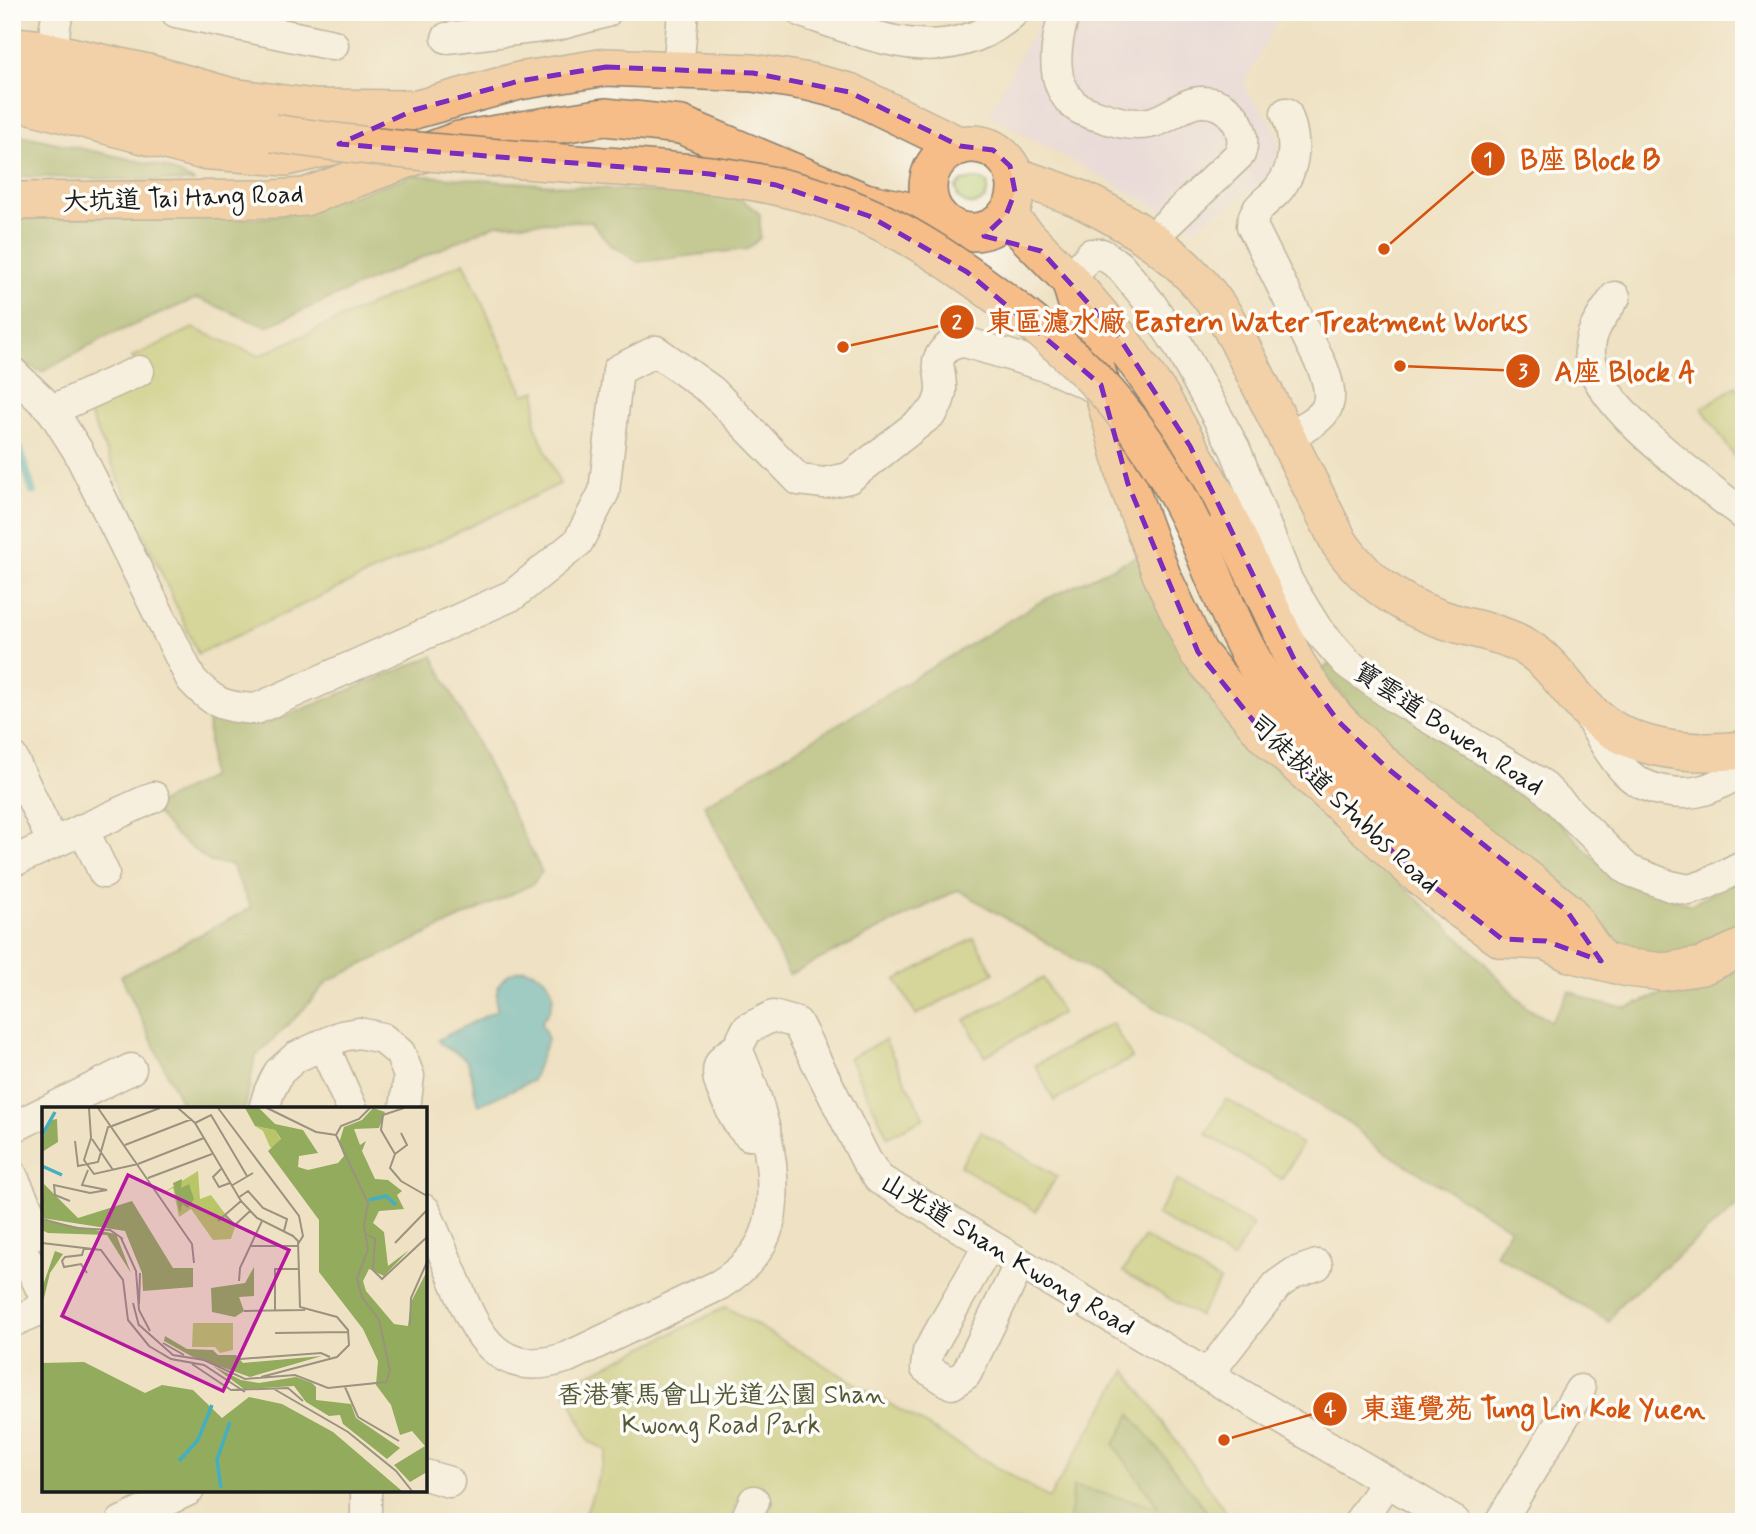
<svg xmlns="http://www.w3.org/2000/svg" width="1756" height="1534" viewBox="0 0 1756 1534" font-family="Mynerve,'LXGW WenKai TC',sans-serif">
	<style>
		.built { fill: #e4d3f1 }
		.green { fill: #b8c668; stroke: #6a7142; stroke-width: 2 }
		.forest { fill: #92ab5c; stroke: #57643c; stroke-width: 2 }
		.water { fill: #43afc1; stroke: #30666e; stroke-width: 2 }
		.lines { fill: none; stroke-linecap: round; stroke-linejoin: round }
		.stream { stroke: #43afc1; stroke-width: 8 }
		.minor-casing { stroke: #867e70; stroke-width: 33 }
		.major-casing { stroke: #867e70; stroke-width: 40 }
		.minor { stroke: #fff; stroke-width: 30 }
		.major { stroke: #f7bd88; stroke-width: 37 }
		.major-bridge-casing { stroke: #867e70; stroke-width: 40; stroke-linecap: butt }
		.major-bridge { stroke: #f7bd88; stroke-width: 37 }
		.marked { fill: none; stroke: #7b2cbf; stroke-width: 5; stroke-dasharray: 14 9; stroke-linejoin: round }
		.labels { text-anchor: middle; stroke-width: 7; stroke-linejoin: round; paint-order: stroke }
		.street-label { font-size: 26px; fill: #1c1c1c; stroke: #fdfcf7 }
		.park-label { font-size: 26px; fill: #535837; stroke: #fdfcf7 }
		.inset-river { fill: none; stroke: #43afc1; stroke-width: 3.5 }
		.inset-road { fill: none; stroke: #9b9280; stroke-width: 2 }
		.view { fill: #b5179e; fill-opacity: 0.15; stroke: #b5179e; stroke-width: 3.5 }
		.inset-edge { fill: none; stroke: #1c1c1c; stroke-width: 3.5 }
		.leader { fill: none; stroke: #d4530e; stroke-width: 2.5 }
		.callout-dot { fill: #d4530e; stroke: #fdfcf7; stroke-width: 2.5 }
		.mark-label { font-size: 21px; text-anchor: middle; font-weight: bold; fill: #fff }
		.callout-label { font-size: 28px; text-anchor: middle; font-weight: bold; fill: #d4530e; stroke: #fdfcf7; stroke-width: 7; stroke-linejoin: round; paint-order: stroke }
	</style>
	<rect width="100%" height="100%" fill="#fdfcf7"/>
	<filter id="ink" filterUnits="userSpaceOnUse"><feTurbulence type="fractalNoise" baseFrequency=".0143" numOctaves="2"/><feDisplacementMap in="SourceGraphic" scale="14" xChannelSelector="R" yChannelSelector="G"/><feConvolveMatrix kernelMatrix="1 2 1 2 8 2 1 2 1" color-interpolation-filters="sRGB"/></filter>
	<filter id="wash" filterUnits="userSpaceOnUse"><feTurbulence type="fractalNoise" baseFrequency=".00686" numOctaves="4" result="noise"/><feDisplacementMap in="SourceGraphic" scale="28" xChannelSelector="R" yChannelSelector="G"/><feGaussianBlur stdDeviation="1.57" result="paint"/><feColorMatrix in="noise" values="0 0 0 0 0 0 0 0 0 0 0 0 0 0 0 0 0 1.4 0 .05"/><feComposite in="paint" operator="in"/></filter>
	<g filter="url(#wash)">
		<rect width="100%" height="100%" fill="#efe1c3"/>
		<g class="built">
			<polygon points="1044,12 1281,12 1243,86 1272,124 1277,136 1278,150 1270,173 1255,188 1194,228 989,115"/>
			<polygon points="1379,1503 1411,1522 1366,1522"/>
		</g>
		<g class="green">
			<path d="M975 179 985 181 988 185 986 198C977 206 966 207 958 197L956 188 962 181Z"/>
			<polygon points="464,262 524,395 537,391 535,425 560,484 198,654 87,409 144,383 132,357 193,328 259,356"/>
			<polygon points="1736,386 1744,397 1744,471 1702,408"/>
			<polygon points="974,938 994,973 916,1015 896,980"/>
			<polygon points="1043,978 1062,1013 985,1056 965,1020"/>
			<polygon points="1112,1023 1132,1058 1054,1101 1035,1065"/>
			<polygon points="885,1040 924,1118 888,1137 849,1058"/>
			<polygon points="1226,1099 1302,1144 1282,1179 1206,1134"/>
			<polygon points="981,1132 1057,1176 1036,1211 960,1166"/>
			<polygon points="1177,1180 1253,1225 1233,1259 1157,1215"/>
			<polygon points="1144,1237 1220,1281 1199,1316 1123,1272"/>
			<polygon points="726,1307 1049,1498 1126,1370 1233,1522 765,1522 773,1501 740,1496 729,1522 601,1522 585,1516 607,1451 589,1441 564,1386"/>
		</g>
		<g class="forest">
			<polygon points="12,133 165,167 195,182 12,176"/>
			<polygon points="413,175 740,198 760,214 760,238 748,249 638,262 609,244 591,221 497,224 266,327 197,298 106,337 42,372 12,357 12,217 261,218 312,208"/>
			<polygon points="1137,556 1195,677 1221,716 1474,952 1527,1008 1551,1021 1570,991 1597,1003 1627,1008 1744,960 1744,1200 1619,1305 1609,1322 1495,1254 1510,1228 1378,1148 1352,1125 958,890 789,975 704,805 1038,603"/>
			<polygon points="433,656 542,872 533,884 328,981 301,1012 255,1057 245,1109 184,1109 121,976 251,908 231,865 210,862 174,834 151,807 210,777 208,715 264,725"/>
			<polygon points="1331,662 1521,782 1608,873 1691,905 1744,876 1744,936 1673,963 1612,954 1399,763 1321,671"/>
			<polygon points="1131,1414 1215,1522 1069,1522 1073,1486 1158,1507 1114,1445"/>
		</g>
		<path class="water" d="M524 969C554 974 562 1001 541 1022L548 1039 532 1081 479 1105C471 1091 475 1073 466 1060 458 1051 445 1051 438 1040L497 1010C493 988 501 972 524 969Z"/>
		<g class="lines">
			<polyline class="stream" points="12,426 33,492"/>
		</g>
	</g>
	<g filter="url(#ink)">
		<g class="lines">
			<g class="minor-casing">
				<g id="minor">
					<polyline points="176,12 333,45"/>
					<path d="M802 12C874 37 949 71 1014 12"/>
					<path d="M1065 12C1056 40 1048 80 1073 104 1081 111 1092 114 1102 117 1116 122 1134 126 1149 123 1169 120 1184 101 1203 102 1230 102 1249 129 1240 154L1151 239"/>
					<polyline points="447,38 558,25 606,12"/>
					<polyline points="53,53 55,26 58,12"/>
					<polyline points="678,70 683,12"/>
					<path d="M1286 113C1297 139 1297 168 1277 191 1265 203 1253 208 1252 226L1322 366C1340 411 1323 418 1286 437"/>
					<polyline points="1070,280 1091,254 1102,254 1120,266 1151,304 1178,345 1235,449 1288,582 1317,629 1347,663 1394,697 1541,784 1628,870 1670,886 1689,890 1705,885 1744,865"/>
					<path d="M1615 297C1603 315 1588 332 1590 355 1594 406 1704 483 1744 515"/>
					<path d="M12 372 52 410 78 451 191 679C214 704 223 707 256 709L513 595 578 542 604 492 618 370 656 351 712 391 799 480 824 483 849 478 933 412C946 391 940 384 938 361 943 348 951 343 965 342L1049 367 1098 389"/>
					<polyline points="52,410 139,371"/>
					<path d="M1587 713C1599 733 1610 756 1627 773 1645 791 1680 797 1704 790 1718 786 1732 777 1744 770"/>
					<polyline points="12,757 53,843"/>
					<polyline points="83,829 104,873"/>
					<polyline points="12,862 154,797"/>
					<polyline points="323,1044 352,1109"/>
					<path d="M737 1049C707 1063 719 1084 730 1107 735 1118 739 1127 749 1135L765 1129"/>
					<polyline points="51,1109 131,1069"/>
					<polyline points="264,1109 269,1092 279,1072 296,1057 342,1036 359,1033 382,1038 400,1053 409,1076 405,1109"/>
					<polyline points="12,1128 44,1112"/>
					<polyline points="12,1175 39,1233"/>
					<path d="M425 1210C435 1233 445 1257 455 1281 477 1336 498 1381 568 1357L719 1285C768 1255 777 1219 771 1164 766 1123 754 1087 737 1049L747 1029 773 1016 797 1023 866 1160 879 1179 1455 1522"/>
					<polyline points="12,1229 44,1295"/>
					<polyline points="989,1245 928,1352 926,1368 952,1384 966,1374 1020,1263"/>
					<polyline points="12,1322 44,1308"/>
					<polyline points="1208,1374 1277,1285 1294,1273 1317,1265"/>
					<polyline points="425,1475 449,1482"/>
					<polyline points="366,1490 366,1522"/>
					<polyline points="121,1522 189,1490"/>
					<polyline points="745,1522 754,1501"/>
					<polyline points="1359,1522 1387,1481"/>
					<polyline points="1500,1522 1580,1390"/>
				</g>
			</g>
			<g class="major-casing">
				<g id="major">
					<polyline points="12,46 34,48 148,73 232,97 314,108 406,109"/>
					<polyline points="12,72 153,108 273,133"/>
					<polyline points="12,100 200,150 286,157 332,146 414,110 519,81 606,67 753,73 809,82 849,92 960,146"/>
					<circle cx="972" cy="188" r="44"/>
					<path d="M1014 176C1037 184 1064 191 1086 202 1153 235 1201 271 1237 338L1340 544C1371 588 1410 611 1461 625 1483 631 1506 635 1526 647 1550 661 1564 685 1582 704 1623 751 1686 756 1744 750"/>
					<polyline points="12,201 275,199 305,197 459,140 605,117 681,125 865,202 939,217"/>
					<polyline points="1006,215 1070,280 1118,336 1161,397 1221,503 1296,663 1316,694 1338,721 1387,768 1567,911 1601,961"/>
					<polyline points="1070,280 1115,433 1128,484 1162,576 1198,652 1264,734 1414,871 1458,908 1502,939 1546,941 1570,953 1628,968 1663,972 1702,966 1744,947"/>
					<path d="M1193 526C1226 603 1248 675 1309 735L1486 891 1523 919 1546 941"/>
				</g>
			</g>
			<use href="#minor" class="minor"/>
			<use href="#major" class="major"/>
			<g class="major-bridge-casing">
				<path id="major-bridge" d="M273 133C379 150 485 157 591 165 675 171 759 175 838 204 904 227 961 268 1016 310 1098 373 1149 433 1193 526"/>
			</g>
			<use href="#major-bridge" class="major-bridge"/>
		</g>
	</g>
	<path d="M0 0H1756V1534H0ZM606 67 753 73 849 92 960 146 993 150 1010 166 1015 192 1006 215 984 236 1041 251 1118 336 1190 446 1296 663 1338 721 1387 768 1567 911 1601 961 1546 941 1502 939 1414 871 1264 734 1198 652 1128 484 1101 385 967 272 869 216 776 185 710 174 339 144 414 110 519 81Z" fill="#efe1c3" fill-opacity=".55" fill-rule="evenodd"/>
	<path class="marked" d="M606 67 753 73 849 92 960 146 993 150 1010 166 1015 192 1006 215 984 236 1041 251 1118 336 1190 446 1296 663 1338 721 1387 768 1567 911 1601 961 1546 941 1502 939 1414 871 1264 734 1198 652 1128 484 1101 385 967 272 869 216 776 185 710 174 339 144 414 110 519 81Z"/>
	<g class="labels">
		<g class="street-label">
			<text transform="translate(183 197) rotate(-2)" y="9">大坑道 Tai Hang Road</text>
			<text transform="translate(1449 728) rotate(33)" y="9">寶雲道 Bowen Road</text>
			<text transform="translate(1344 803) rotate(43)" y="9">司徒拔道 Stubbs Road</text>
			<text transform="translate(1008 1254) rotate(31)" y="9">山光道 Shan Kwong Road</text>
		</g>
		<g class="park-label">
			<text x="721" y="1403">香港賽馬會山光道公園 Shan<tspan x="721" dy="30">Kwong Road Park</tspan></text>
		</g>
	</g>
	<g transform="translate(42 1107)">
		<rect width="385" height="385" fill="#efe1c3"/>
		<path d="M213 19 233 23 239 33 233 42 228 40 221 24ZM156 64 158 92 169 88 193 120 189 132 171 133 149 102 137 110 131 81 119 87ZM151 216H191V243L178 246 173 240H150Z" fill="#b8c668"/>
		<path d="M203 1H217L233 17 261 23 276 46 257 49 256 60 266 63 296 56 302 49 297 36 302 20 320 13 331 1 343 5 337 21 312 22 318 38 324 34 320 44 333 72 346 73 360 84 355 88 362 102 337 104 331 116 342 125 346 159 367 143 342 169 327 162 321 174 324 184 352 217 366 219 369 195 385 164V365L368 375 352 358 383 339 370 324 358 328 349 298 334 278 336 254 321 222 277 165V113L226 44 239 32 233 23 213 19ZM15 12 16 35 0 45V32L9 13ZM140 72 139 81 147 77 152 92 146 101 140 97 138 106 131 76ZM2 77 36 111 90 94 131 161H151V180L101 184 100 166 83 124 0 111ZM0 113 74 127 89 166 65 128 6 126 0 123ZM13 144 21 147 8 166 0 199V181ZM212 160V189L197 190 202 204 193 210 170 205 169 181 203 176ZM123 229 145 242 171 243 176 248H194L201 256 280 249 208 270 151 250 122 234ZM42 255 103 286 120 278 151 283 180 311 207 290 240 297 291 325 360 384H0V256ZM171 259 199 273 217 276 254 270 270 276 274 280V293L309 297 314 311 358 341 345 352 301 317 298 308 287 309 264 295 252 279 202 282Z" fill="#92ab5c"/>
		<path class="inset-river" d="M0 28 13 5M0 59 20 68M327 93 344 89 354 98M137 354 156 333 170 298M179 381 175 353 188 315"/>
		<path class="inset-road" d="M47 1 49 31 42 53 52 67 96 57 162 31M56 1 150 137 152 156M136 1 153 16 199 94 215 111 251 129M176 1 257 109 261 129 256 137M225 1 274 25 294 28M362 1 341 8 339 23 353 47 348 61 359 74 385 89M153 16 169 8 205 69M70 19 118 1M50 32 71 63M33 34 36 59 56 55 66 20 70 19M83 38 150 12M353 47 365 38 359 26M179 62 171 70 177 80 188 76M106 71 170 47M189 79 211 66M196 91 206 84 221 101 245 112 242 124M28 94 13 88 12 78 48 86 65 83 40 78 46 63M183 108 193 118 208 104M0 112 34 121 68 123 81 132M176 114 199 94M324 127 333 132 331 163 340 172 385 130M79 131 94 164 97 203 108 224M0 136 59 143 81 173 86 213 107 239 129 252 162 258 203 285M353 136 385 103M208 139H256M42 141 40 148 23 150 20 154 22 160 39 157 45 166M197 174 198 161 220 114M91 196 97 219M97 197 98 166M202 204 263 203M233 204V162H256M96 217 131 248 162 253 203 272 253 268 286 281 344 275 348 264 337 213 320 190 315 172 326 142 322 119 326 96 294 28 299 19 317 12 328 1M368 218 369 191 385 155M233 226 306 225M121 236 142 248M198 252 279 246 288 250M150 257 189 283 246 281 261 294M219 270 295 250 307 238 306 223 295 210 258 200 256 134 250 128M303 280 316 310 357 334M232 282 306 325 354 364 370 384"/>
		<path class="view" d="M86 68 247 143 181 284 20 209Z"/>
		<rect width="385" height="385" class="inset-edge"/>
	</g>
	<path class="leader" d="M1384 249L1488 159M843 347L957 322M1400 366L1523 371M1224 1440L1330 1409"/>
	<g class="callout-dot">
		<circle cx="1384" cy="249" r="7"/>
		<circle cx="843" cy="347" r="7"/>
		<circle cx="1400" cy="366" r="7"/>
		<circle cx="1224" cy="1440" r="7"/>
		<circle cx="1488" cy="159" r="18"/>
		<circle cx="957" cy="322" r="18"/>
		<circle cx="1523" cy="371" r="18"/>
		<circle cx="1330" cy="1409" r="18"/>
	</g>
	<g class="mark-label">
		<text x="1488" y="166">1</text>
		<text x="957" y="329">2</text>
		<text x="1523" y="378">3</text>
		<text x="1330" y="1416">4</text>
	</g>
	<g class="callout-label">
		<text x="1590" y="169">B座 Block B</text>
		<text x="1257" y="331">東區濾水廠 Eastern Water Treatment Works</text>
		<text x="1625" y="381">A座 Block A</text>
		<text x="1533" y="1418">東蓮覺苑 Tung Lin Kok Yuen</text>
	</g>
	<rect width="1756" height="1534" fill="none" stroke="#fdfcf7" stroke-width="42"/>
</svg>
